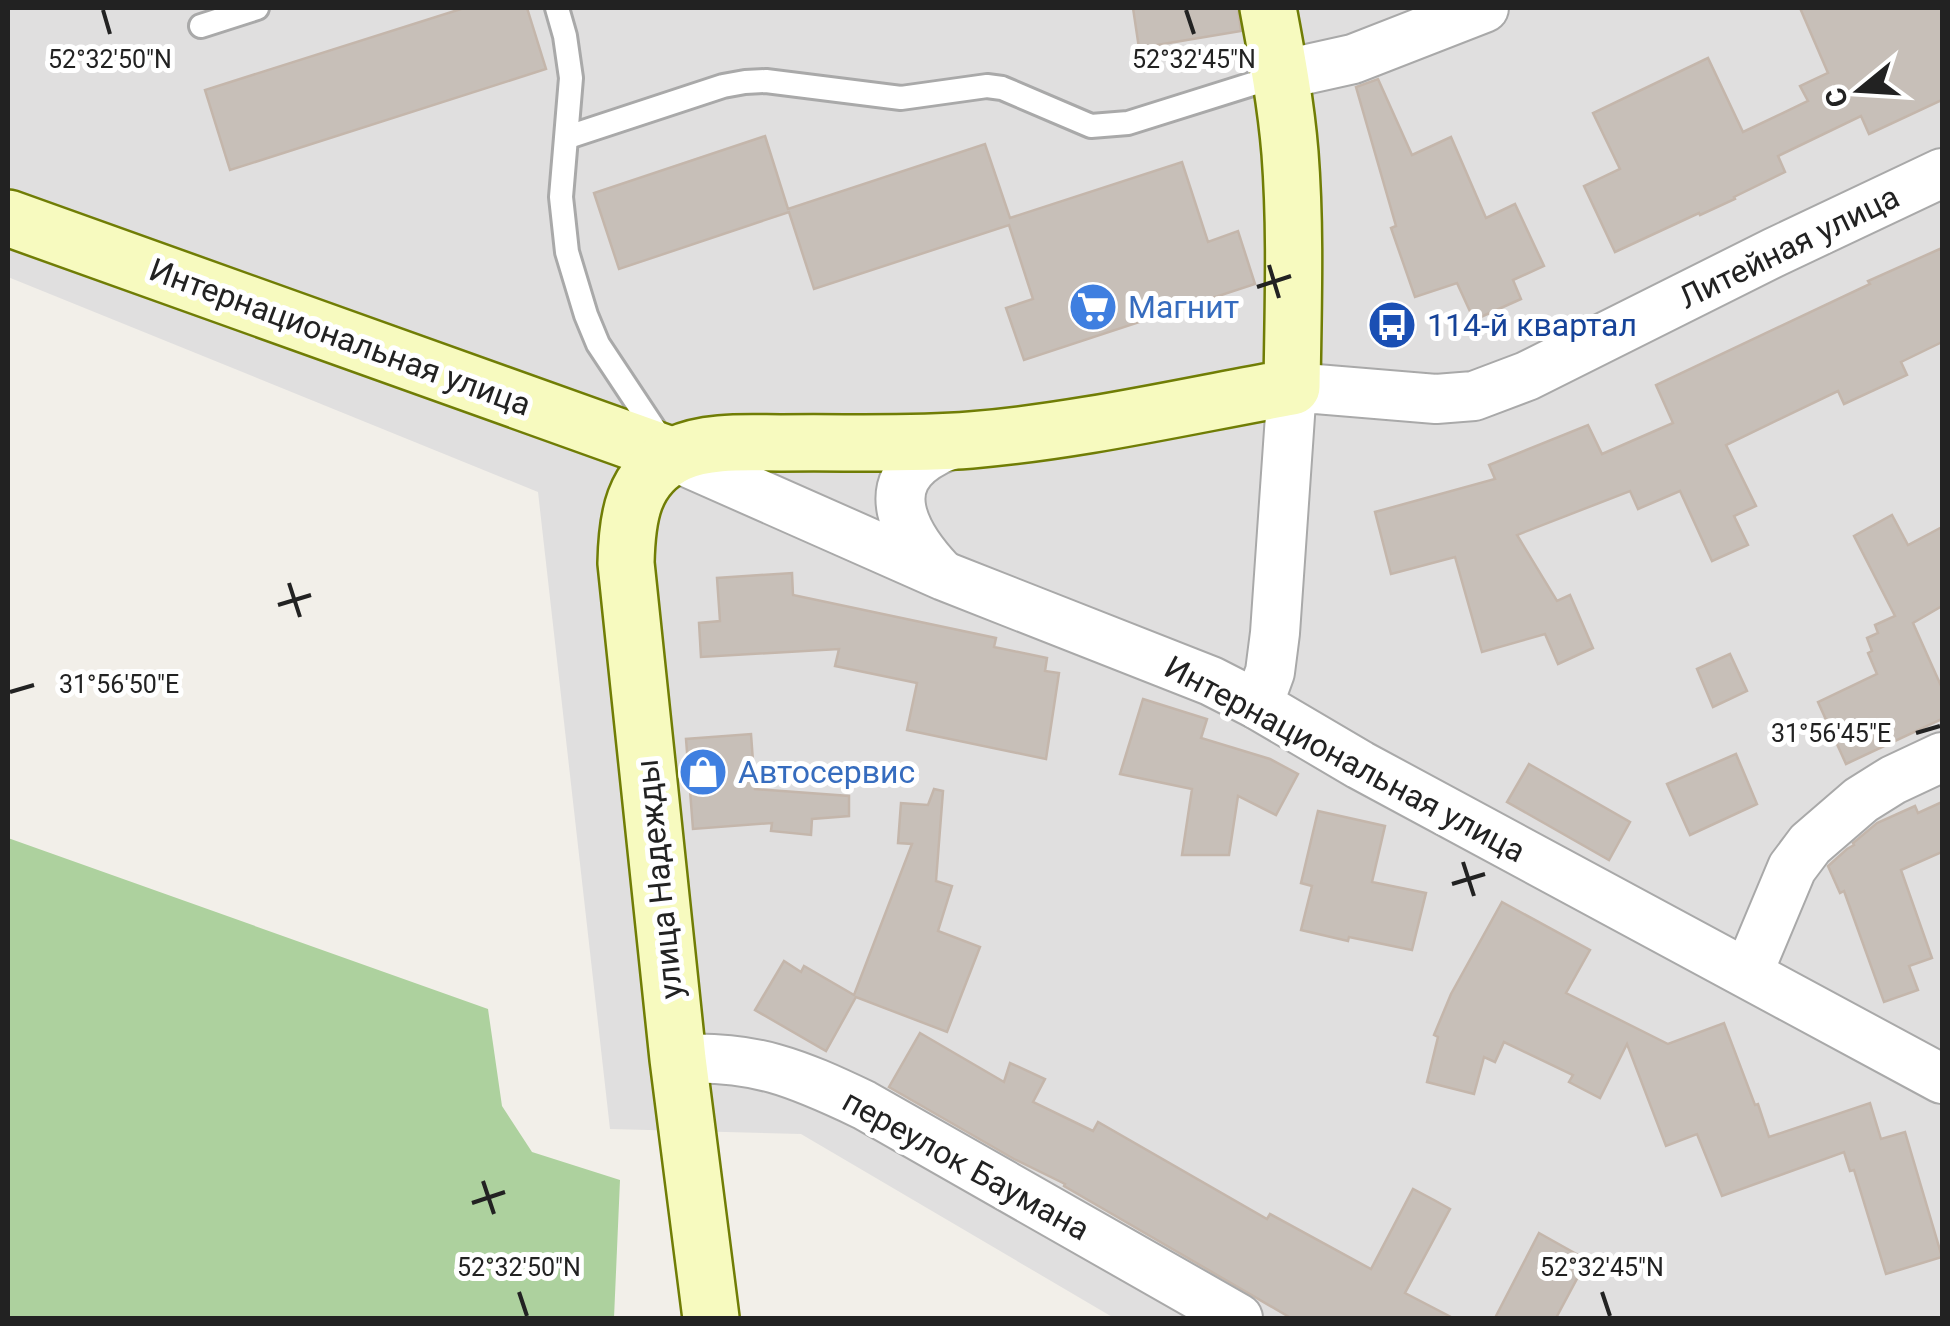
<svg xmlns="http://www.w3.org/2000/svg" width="1950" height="1326" viewBox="0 0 1950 1326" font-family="Roboto,sans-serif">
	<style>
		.residential { fill: #e0dfdf }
		.forest { fill: #add19e }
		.building { fill: #c7bfb8; stroke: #c4b6ab; stroke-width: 2.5 }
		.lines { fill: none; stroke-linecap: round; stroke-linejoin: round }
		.lane-casing { stroke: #a9a9a9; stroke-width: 28 }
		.street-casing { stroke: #a9a9a9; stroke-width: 52 }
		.secondary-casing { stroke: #707d05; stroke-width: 60 }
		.lane { stroke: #fff; stroke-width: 22 }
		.street { stroke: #fff; stroke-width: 48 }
		.secondary { stroke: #f7fabf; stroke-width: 55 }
		.ticks { fill: none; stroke: #222; stroke-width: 4 }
		.labels { text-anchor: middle; stroke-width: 10; stroke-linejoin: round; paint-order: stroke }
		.street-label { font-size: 32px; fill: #222; stroke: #fff }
		.shop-label { font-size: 32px; fill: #366cbe; stroke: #fff; text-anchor: start }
		.transit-label { font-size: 32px; fill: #164399; stroke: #fff; text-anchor: start }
		.ticks-label { font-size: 25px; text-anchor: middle; fill: #222; stroke: #fff; stroke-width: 10; stroke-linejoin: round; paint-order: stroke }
	</style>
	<rect width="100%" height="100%" fill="#f2efe9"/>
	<polygon class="residential" points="8,8 1942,8 1942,1318 1114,1318 801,1134 610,1129 538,492 8,277"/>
	<polygon class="forest" points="8,838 488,1009 502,1106 532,1152 620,1180 614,1318 8,1318"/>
	<g class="building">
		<polygon points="464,8 527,8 546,69 230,170 205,90"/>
		<polygon points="1133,8 1238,8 1241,31 1139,48"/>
		<polygon points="1800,8 1942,8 1942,100 1869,134 1861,116 1778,156 1785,172 1734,197 1735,199 1700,215 1699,213 1615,252 1584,186 1620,169 1593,113 1708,58 1743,132 1808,101 1800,86 1828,73"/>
		<polygon points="1378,79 1412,155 1451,137 1486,218 1515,204 1544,266 1513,280 1521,299 1474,320 1457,283 1415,297 1391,228 1396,226 1356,87"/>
		<polygon points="765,136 788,209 985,144 1010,218 1182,162 1208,242 1238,231 1255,284 1024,360 1006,308 1033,299 1009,225 814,289 789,212 619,269 594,193"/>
		<polygon points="1942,248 1942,342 1901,362 1907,375 1844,404 1838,391 1726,445 1756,506 1734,516 1748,545 1712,561 1680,491 1638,509 1630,491 1517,535 1557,601 1570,595 1593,648 1558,664 1545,634 1482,652 1455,557 1391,574 1375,512 1495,479 1489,465 1588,425 1602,454 1673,423 1656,385 1870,284 1868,281"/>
		<polygon points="1892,515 1908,545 1942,527 1942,606 1913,623 1942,688 1942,719 1846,764 1818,702 1877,674 1868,653 1872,651 1867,638 1878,633 1875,625 1895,616 1854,536"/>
		<polygon points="792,573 793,595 996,638 994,647 1047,658 1045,671 1059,673 1046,759 907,730 917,683 835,666 839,649 701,657 699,623 720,621 717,578"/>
		<polygon points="1730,654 1747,691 1713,707 1697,669"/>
		<polygon points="1143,699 1207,719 1201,738 1270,759 1298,774 1276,815 1238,796 1229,855 1182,855 1192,789 1120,774"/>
		<polygon points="751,734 755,789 849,796 849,816 812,819 811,835 771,831 772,823 693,829 686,739"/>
		<polygon points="1736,754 1757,804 1690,835 1667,784"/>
		<polygon points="1529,764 1630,822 1609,860 1507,802"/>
		<polygon points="934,789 943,791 936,881 952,886 938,931 980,947 947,1032 856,997 826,1051 755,1010 784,961 801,972 804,966 854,995 912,844 898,843 901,803 928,805"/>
		<polygon points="1942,802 1942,852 1901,870 1932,958 1909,966 1918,990 1884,1002 1844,891 1840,893 1828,866 1847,849 1854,845 1853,843 1877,823 1915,806 1918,813"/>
		<polygon points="1318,811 1385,826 1372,882 1426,893 1412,950 1349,937 1348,941 1301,930 1312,886 1301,883"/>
		<polygon points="1502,902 1590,950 1566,993 1668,1044 1724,1023 1755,1105 1758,1104 1769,1137 1870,1103 1881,1139 1905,1132 1942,1257 1886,1274 1854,1170 1850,1171 1844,1152 1722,1196 1697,1134 1666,1146 1627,1044 1600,1098 1569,1082 1573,1075 1504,1042 1495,1062 1484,1057 1474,1094 1427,1082 1438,1037 1434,1035 1451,994"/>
		<polygon points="920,1033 1004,1082 1010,1063 1045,1079 1033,1102 1093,1131 1098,1122 1267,1219 1270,1214 1371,1269 1413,1189 1434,1200 1450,1209 1405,1293 1453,1318 1291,1318 1064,1186 1065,1184 1014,1159 889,1087"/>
		<polygon points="1539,1233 1587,1260 1556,1318 1495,1318"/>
	</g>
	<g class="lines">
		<g class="lane-casing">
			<g id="lane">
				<polyline points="557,8 565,36 571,78 561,197 567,252 586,315 598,344 663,442"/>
				<polyline points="201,26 257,8"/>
				<polyline points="568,137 723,86 745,82 766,81 901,98 987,86 1002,88 1091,126 1128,123 1281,75"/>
			</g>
		</g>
		<g class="street-casing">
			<g id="street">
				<polyline points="1281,75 1353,59 1484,8"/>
				<polyline points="673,456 944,576 1211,681 1258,705 1360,765 1942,1079"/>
				<path d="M941 574C906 537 873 483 936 451 945 446 956 444 966 440"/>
				<polyline points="1258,705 1270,672 1275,633 1292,387 1436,399 1474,396 1527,376 1775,252 1942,173"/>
				<polyline points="1748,973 1792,868 1810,844 1861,800 1893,780 1942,757"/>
				<path d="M678 1059C754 1055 797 1073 864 1105L1238 1318"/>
			</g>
		</g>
		<g class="secondary-casing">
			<g id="secondary">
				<polyline points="8,218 673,456"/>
				<path d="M711 1318 678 1059 626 563C627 518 632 476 677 454 707 440 748 443 781 443 844 442 908 445 971 440 1079 431 1186 406 1292 387 1293 309 1296 231 1290 153 1286 104 1277 56 1268 8"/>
			</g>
		</g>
		<use href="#lane" class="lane"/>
		<use href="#street" class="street"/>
		<use href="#secondary" class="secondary"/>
	</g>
	<path class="ticks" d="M103 10 110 34M1186 10 1194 34M1269 265 1279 298M1257 287 1291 276M289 583 300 617M278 605 311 595M10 692 34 685M1916 733 1940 726M1463 862 1474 896M1452 884 1485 874M483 1181 494 1214M472 1203 505 1192M519 1292 527 1316M1602 1292 1610 1316"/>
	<defs>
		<g id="supermarket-disc" transform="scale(2.5)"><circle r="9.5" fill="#3f7fe0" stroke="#fff"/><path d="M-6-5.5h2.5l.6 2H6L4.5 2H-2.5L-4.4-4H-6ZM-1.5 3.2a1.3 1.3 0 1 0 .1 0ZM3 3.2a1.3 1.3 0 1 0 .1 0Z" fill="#fff"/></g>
		<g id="bus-disc" transform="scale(2.5)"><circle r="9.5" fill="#1a4fb4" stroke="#fff"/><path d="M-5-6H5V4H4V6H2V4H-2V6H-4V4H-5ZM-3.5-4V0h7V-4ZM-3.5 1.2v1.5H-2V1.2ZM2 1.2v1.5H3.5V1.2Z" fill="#fff"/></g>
		<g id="shop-disc" transform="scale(2.5)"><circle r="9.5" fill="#3f7fe0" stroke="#fff"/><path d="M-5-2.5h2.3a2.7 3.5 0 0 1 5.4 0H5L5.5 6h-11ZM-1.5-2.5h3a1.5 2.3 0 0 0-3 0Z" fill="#fff"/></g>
	</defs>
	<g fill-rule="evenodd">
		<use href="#supermarket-disc" x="1093" y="307"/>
		<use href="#bus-disc" x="1392" y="325"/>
		<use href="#shop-disc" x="703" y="772"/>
	</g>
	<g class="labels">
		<g class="street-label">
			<text transform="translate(1789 247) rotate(-26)" y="11">Литейная улица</text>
			<text transform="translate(340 337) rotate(20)" y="11">Интернациональная улица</text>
			<text transform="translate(1345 759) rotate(28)" y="11">Интернациональная улица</text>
			<text transform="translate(659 879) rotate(-96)" y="11">улица Надежды</text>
			<text transform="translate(966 1165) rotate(29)" y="11">переулок Баумана</text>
		</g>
		<g class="shop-label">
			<text x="1128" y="318">Магнит</text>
			<text x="738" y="783">Автосервис</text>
		</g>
		<g class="transit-label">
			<text x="1427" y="336">114-й квартал</text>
		</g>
	</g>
	<g class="ticks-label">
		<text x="110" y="68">52°32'50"N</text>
		<text x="1194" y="68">52°32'45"N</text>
		<text x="119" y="693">31°56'50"E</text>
		<text x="1831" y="742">31°56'45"E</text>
		<text x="519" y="1276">52°32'50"N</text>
		<text x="1602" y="1276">52°32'45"N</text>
	</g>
	<rect width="1950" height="1326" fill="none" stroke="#222222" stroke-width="20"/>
	<g transform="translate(1860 90) rotate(252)" stroke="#ffffff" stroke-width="8" paint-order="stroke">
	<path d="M0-8L18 38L0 25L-18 38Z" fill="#222222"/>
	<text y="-15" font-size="28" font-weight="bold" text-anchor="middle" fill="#222222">С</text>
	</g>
</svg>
